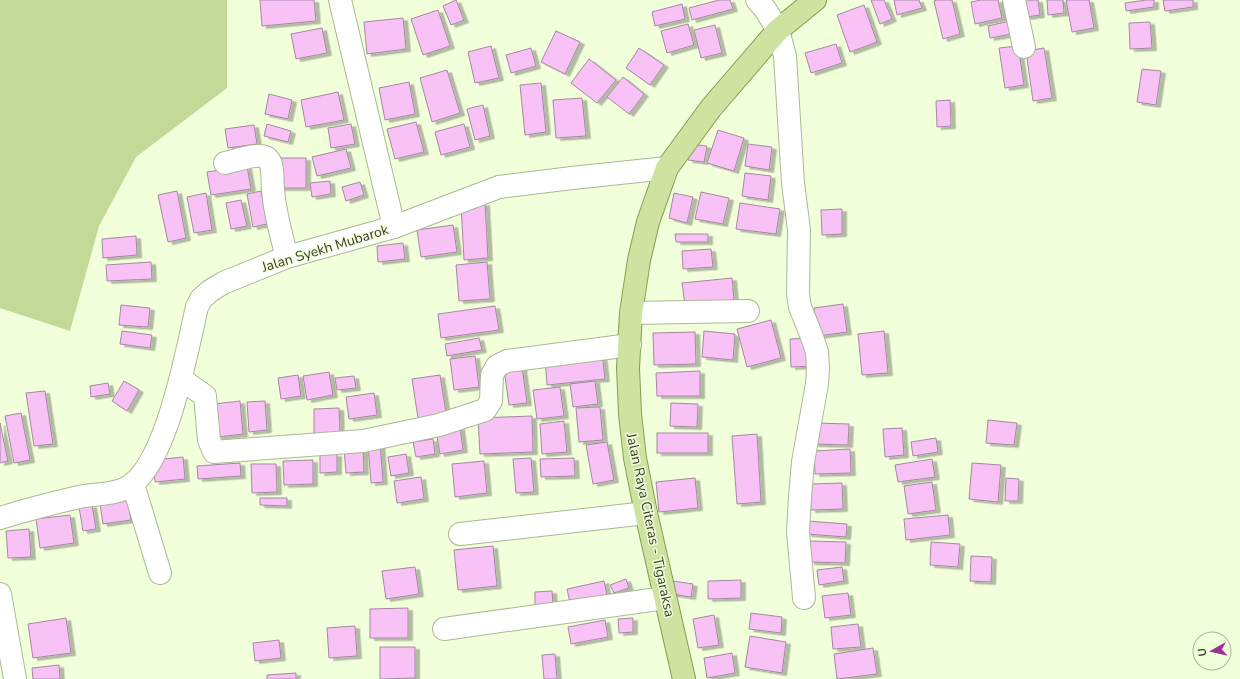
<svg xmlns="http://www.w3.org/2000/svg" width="1240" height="679" viewBox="0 0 1240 679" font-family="'Nunito Sans',sans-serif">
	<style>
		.green { fill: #c2d997 }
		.building { fill: #f9c2f7; stroke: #a388a2; filter: url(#shadow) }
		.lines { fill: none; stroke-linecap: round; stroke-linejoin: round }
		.minor-casing { stroke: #abb795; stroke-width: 24 }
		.major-casing { stroke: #859d50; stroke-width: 24 }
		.minor { stroke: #fff; stroke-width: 22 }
		.major { stroke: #cfe3a1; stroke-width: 22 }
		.labels { text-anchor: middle; stroke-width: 3; stroke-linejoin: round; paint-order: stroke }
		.street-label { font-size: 14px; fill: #383d2f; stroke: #f2ffdb }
	</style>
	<defs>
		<filter id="shadow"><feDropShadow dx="4.5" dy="2.5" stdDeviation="0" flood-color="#0004"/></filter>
	</defs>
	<rect width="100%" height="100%" fill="#f2ffdb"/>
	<polygon class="green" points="0,0 227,0 227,88 136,157 99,226 70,331 0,308"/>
	<g class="building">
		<polygon points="260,0 314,0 316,21 262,26"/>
		<polygon points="456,0 464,20 451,25 443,6"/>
		<polygon points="719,0 730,0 733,9 692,20 689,8"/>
		<polygon points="871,0 884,0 892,19 880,24"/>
		<polygon points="894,0 919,0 922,8 897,15"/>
		<polygon points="937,0 952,0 960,34 943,39 934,1"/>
		<polygon points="981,0 998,0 1002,18 975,24 971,2"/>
		<polygon points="1024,0 1038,0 1040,15 1026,17"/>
		<polygon points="1047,0 1063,0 1064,13 1048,15"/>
		<polygon points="1066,0 1089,0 1094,28 1072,32"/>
		<polygon points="1146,0 1154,0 1154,7 1126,11 1125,3"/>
		<polygon points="1163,0 1193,0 1193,7 1165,11"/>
		<polygon points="682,4 685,19 655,26 652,12"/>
		<polygon points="864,5 877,42 850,52 837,15"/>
		<polygon points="438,10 450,46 423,55 411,19"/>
		<polygon points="403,18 406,49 367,54 364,22"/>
		<polygon points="1009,21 1012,34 990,38 988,26"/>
		<polygon points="1150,22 1152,48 1130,49 1129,23"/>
		<polygon points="688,24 694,45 667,53 661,31"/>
		<polygon points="715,25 722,53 701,58 694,30"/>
		<polygon points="322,28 327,53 296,59 291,34"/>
		<polygon points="556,31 580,42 565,74 541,62"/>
		<polygon points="836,44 842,63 811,73 805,53"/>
		<polygon points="491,46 499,78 475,83 468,52"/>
		<polygon points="1018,46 1024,85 1005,88 999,48"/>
		<polygon points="531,48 536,66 511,73 506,55"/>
		<polygon points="639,48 664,65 650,85 626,68"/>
		<polygon points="1044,48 1052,98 1033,101 1026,51"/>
		<polygon points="589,59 616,80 597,103 571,83"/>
		<polygon points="1142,69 1161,71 1156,105 1137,102"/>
		<polygon points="447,70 460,113 432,122 420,78"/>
		<polygon points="623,77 644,94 629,114 607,97"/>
		<polygon points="409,82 415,114 385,120 379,88"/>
		<polygon points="541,83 546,132 525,135 520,85"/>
		<polygon points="338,92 344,120 306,127 301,100"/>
		<polygon points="269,94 292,100 288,119 265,114"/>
		<polygon points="582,98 586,136 556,138 553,100"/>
		<polygon points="950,100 951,126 937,127 936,101"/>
		<polygon points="483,105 490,136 475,140 467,109"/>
		<polygon points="416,122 424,152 395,159 387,129"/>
		<polygon points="267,124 291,131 288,142 264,136"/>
		<polygon points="351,124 355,144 331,148 328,128"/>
		<polygon points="464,124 470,147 441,155 435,132"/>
		<polygon points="254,125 257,144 228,148 225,129"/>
		<polygon points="718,130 744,138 734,171 707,163"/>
		<polygon points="690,144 707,146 704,162 688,160"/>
		<polygon points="748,144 772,147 769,170 745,166"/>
		<polygon points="346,149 351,168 317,176 312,157"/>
		<rect x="280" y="158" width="26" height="30"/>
		<polygon points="247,166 251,189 211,195 207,172"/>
		<polygon points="745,173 771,176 768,200 742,196"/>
		<polygon points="330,181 331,194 312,197 310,183"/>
		<polygon points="360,182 364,195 346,201 342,187"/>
		<polygon points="177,191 186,238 168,242 158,195"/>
		<polygon points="261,191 267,224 253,227 247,194"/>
		<polygon points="701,192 729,198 723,224 695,219"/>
		<polygon points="206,193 212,230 194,233 187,197"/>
		<polygon points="674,193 693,197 687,223 669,218"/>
		<polygon points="241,200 247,226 231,229 226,203"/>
		<polygon points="485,203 488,258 464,260 461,205"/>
		<polygon points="740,203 780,209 776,234 736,229"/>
		<polygon points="842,209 842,234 822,235 821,210"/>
		<polygon points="453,225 457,252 421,257 417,230"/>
		<polygon points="675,234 708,234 708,242 676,242"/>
		<polygon points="136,236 137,255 103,258 102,239"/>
		<polygon points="403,243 405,259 378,262 377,246"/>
		<polygon points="711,249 713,267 683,269 682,251"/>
		<polygon points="151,262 152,279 107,281 106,265"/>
		<polygon points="487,262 490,299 459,301 456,265"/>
		<polygon points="732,278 734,300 685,305 682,283"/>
		<polygon points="843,304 847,332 818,336 814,308"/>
		<polygon points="121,305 150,308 148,327 119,325"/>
		<polygon points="495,306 499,330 441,338 438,314"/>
		<polygon points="771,320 781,358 747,367 737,329"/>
		<polygon points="122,331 152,335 150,348 120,344"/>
		<polygon points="704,331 735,334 733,360 702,357"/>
		<polygon points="884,331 888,373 862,375 858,334"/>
		<polygon points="695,332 696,364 654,365 653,333"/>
		<polygon points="479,338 482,350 447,356 445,344"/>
		<polygon points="811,338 812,366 791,367 790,339"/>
		<polygon points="602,353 605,379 547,385 545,358"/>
		<polygon points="475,356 479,387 454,390 450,359"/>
		<polygon points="522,367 527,403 509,405 504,369"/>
		<polygon points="700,371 700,396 657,396 656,373"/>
		<polygon points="329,372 333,395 307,400 303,376"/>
		<polygon points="298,375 301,396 281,399 278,378"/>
		<polygon points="440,375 446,413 418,418 412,379"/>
		<polygon points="354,376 356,388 337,390 335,378"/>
		<polygon points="124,381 139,390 127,411 112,401"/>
		<polygon points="595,381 598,404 573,407 570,384"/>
		<polygon points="108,383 110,394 91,397 90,386"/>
		<polygon points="560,387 564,416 537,419 533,390"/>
		<polygon points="45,391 53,444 34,446 26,393"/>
		<polygon points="374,393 377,415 349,419 346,397"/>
		<polygon points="240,401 243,434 218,437 214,404"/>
		<polygon points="265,401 267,430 249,432 247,402"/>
		<polygon points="671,403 698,404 697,427 670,426"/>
		<polygon points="600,407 603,440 579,442 576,408"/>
		<polygon points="339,408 340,433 314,434 314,409"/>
		<polygon points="21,413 30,460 14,463 5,416"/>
		<polygon points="532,416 533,452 480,454 478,418"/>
		<polygon points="988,420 1017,423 1014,445 986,443"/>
		<polygon points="564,421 567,452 542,454 540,424"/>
		<polygon points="0,423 8,461 0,463"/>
		<polygon points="815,423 849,424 848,445 814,444"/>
		<polygon points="460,427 463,450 440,454 436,431"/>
		<polygon points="902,428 904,455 885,457 883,429"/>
		<rect x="657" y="433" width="51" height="20"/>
		<polygon points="757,434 761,502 737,504 732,436"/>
		<polygon points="936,438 938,452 913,456 911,442"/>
		<polygon points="433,439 435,454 416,457 413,442"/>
		<polygon points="380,442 383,482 371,483 368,443"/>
		<polygon points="607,442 614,480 593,484 586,445"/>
		<polygon points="363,447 364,472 346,473 344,449"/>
		<polygon points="850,449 851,473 815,474 814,451"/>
		<polygon points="337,454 337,472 320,473 320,455"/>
		<polygon points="406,454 409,473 391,476 388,457"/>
		<polygon points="183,457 185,479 155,482 153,460"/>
		<polygon points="531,458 534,492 516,493 513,459"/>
		<polygon points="574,458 575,476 541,477 540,459"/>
		<polygon points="932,459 935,477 898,482 895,465"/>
		<polygon points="313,460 313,484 284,485 283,461"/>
		<polygon points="484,461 487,493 455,497 452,464"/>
		<polygon points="240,463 241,476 198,479 197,466"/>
		<polygon points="972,463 1001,465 998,502 969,499"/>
		<polygon points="251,464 276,464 277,492 252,493"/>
		<polygon points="421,477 424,499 397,503 394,481"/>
		<polygon points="695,478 698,508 659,512 656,482"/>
		<polygon points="1006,478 1019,479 1018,501 1005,501"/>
		<polygon points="932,482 936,510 908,514 904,486"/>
		<polygon points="842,483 843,509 811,510 810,484"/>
		<polygon points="260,498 287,498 287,506 260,505"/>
		<polygon points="127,499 131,520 103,524 100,504"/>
		<polygon points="92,505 96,529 83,531 79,507"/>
		<polygon points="70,515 74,543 40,548 36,519"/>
		<polygon points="948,515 950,535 906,540 904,519"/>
		<polygon points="807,521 847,524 846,537 807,534"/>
		<polygon points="29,529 31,557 8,558 6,531"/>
		<polygon points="810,541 846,542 845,563 810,562"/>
		<polygon points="931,542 960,544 958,567 930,565"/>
		<polygon points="493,546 497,586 458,590 454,550"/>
		<polygon points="971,556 992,557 991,582 970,581"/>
		<polygon points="415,567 419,594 386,599 382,571"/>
		<polygon points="842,567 844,581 819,585 817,570"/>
		<polygon points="626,579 629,588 614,593 610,585"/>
		<polygon points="667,580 693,584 691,597 665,593"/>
		<polygon points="741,580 741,598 708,599 708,581"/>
		<polygon points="604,581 607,595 570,603 567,589"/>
		<polygon points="552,591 553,604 535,605 535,592"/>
		<polygon points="848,593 851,615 825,618 822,596"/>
		<polygon points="408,608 408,638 370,638 370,609"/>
		<polygon points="751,613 782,617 781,633 749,629"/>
		<polygon points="714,615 719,645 698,648 693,619"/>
		<polygon points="66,618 71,653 33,658 28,624"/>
		<polygon points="633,618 633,632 619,633 618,619"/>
		<polygon points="605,620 608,637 571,644 568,627"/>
		<polygon points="858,624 861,647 833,649 831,627"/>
		<polygon points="355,626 357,656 329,658 327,628"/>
		<polygon points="750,636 786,642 782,673 745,667"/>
		<polygon points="279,640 281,658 255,661 253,643"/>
		<polygon points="380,647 415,647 415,678 380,679"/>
		<polygon points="873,648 877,674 837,679 834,654"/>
		<polygon points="732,653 735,673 707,678 704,658"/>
		<polygon points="555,654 557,679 544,679 542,655"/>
		<polygon points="59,665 60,679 33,679 32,668"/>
		<polygon points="296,673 296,679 267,679 267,675"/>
	</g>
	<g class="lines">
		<g class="minor-casing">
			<g id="minor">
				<polyline points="340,0 394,227"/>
				<polyline points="757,0 765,9 778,30 785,56 793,183 799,230 798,294 800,307 812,337 817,352 818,369 817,384 803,462 800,497 798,532 804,598"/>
				<polyline points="1014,0 1024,47"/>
				<path d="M225 163C235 161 258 152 267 158 274 162 272 183 273 190 275 213 281 235 287 257"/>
				<polyline points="631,313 748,311"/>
				<polyline points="181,379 205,396 209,440 214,452 363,441 439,425 485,410 491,401 492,375 497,366 507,361 630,345"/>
				<polyline points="133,484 160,573"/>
				<path d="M0 518C26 510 53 503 79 497 94 494 110 495 124 489 166 472 187 349 197 307L201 299 210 291 223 283 287 257 394 227 499 187 572 178 667 168"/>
				<polyline points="460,534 646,513"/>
				<polyline points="0,594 15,679"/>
				<polyline points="444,629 665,598"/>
			</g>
		</g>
		<g class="major-casing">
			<polyline id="major" points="684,679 646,513 635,458 630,414 628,368 631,313 639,260 648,222 667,168 711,108 778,30 815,0"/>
		</g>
		<use href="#minor" class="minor"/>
		<use href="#major" class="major"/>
	</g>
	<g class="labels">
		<g class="street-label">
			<text transform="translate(325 248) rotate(-17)" y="5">Jalan Syekh Mubarok</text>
			<text transform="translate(651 525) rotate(78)" y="5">Jalan Raya Citeras - Tigaraksa</text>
		</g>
	</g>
	<g transform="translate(1212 651) rotate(262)"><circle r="19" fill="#f2ffdb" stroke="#a8b196"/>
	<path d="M0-3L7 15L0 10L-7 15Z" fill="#973298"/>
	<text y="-6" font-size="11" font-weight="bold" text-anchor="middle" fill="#383d2f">U</text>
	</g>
</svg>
